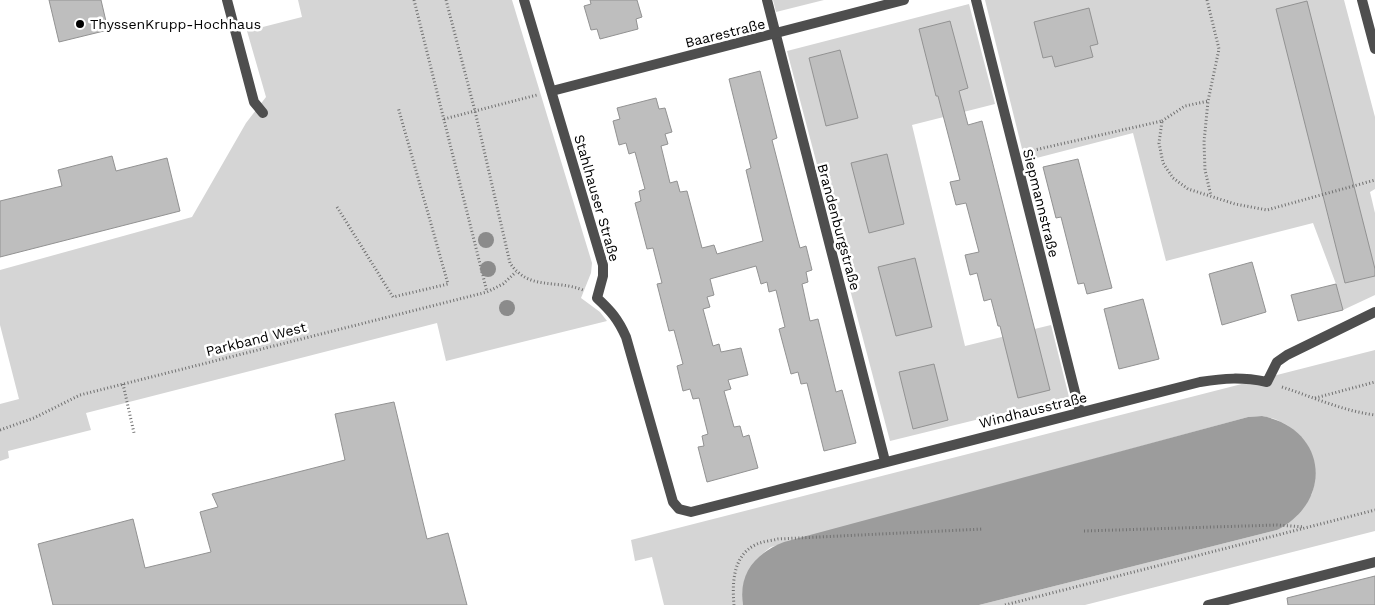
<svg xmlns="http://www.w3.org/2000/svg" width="1375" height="605" viewBox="0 0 1375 605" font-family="'Work Sans',sans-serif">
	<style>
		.green { fill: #d5d5d5 }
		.water { fill: #9c9c9c }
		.building { fill: #bebebe; stroke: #929292 }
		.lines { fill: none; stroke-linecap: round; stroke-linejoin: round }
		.path { stroke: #707070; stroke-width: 3; stroke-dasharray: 1 2.5; stroke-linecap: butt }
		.lane { stroke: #4e4e4e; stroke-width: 10 }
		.street { stroke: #4e4e4e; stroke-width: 10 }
		.tree { fill: #8b8b8b }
		.poi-dot { fill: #000; stroke: #fff; stroke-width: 2 }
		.labels { text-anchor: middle; stroke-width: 5; stroke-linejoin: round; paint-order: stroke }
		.poi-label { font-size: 14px; fill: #000; stroke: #fff; text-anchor: start }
		.street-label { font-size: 14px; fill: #000; stroke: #fff }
	</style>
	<rect width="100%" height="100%" fill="#fff"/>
	<g class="green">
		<polygon points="298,0 512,0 592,263 591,273 581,298 600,312 607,321 446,361 437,323 86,413 91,430 8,451 9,458 0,461 0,404 19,399 0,325 0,270 192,217 246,123 266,97 247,31 302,17"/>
		<polygon points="773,0 824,0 776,12"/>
		<polygon points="985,0 1344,0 1375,117 1375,189 1370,192 1375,213 1375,295 1343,310 1336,284 1313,223 1166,261 1133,133 1025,161"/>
		<polygon points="969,4 995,104 912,125 965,346 1051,325 1069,397 890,441 787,51"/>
		<path d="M1375 350V531L1085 605H979L1277 530 1312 494 1315 481V468L1287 425 1275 419 1262 416 1248 417 771 547C751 561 740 580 743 605H664L652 557 635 561 631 540Z"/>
	</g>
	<path class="water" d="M1262 416C1326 428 1335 500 1277 530L979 605H743C738 573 756 553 784 542L1248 417Z"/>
	<g class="building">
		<polygon points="49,0 101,0 108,30 59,42"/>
		<polygon points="590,0 637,0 642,17 636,19 638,29 600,39 597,29 591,30 584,6 591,4"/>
		<polygon points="1307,1 1375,269 1375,276 1345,283 1276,9"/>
		<polygon points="1089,8 1098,44 1090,46 1093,57 1055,67 1052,56 1043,58 1034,22"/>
		<polygon points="950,21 968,88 959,91 968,125 982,121 1050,390 1018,398 1000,326 998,326 991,299 984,301 977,273 970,275 965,255 979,252 966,203 956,205 950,182 960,180 938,96 936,96 919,29"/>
		<polygon points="840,50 858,118 826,126 809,58"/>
		<polygon points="760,71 777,138 772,140 797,237 800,248 806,246 812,270 806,272 808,282 802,284 810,321 818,319 836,392 842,390 856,443 824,451 807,383 801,384 798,372 791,374 779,329 785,327 776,290 769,292 767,282 761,284 756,266 710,279 714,295 707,297 710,307 703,309 713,346 719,344 721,352 741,348 748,375 728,380 731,389 724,391 734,427 740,426 743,437 749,435 758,468 707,482 698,447 704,446 702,436 708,434 699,398 693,399 690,389 683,391 677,366 683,364 674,330 669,331 657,284 662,283 653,248 647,249 635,203 641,201 639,191 645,189 635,152 629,154 626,143 619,145 613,121 620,119 617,108 656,98 659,109 665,108 672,132 665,134 668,144 661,146 670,183 677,181 680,192 687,191 702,248 714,245 717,254 763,241 746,170 751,168 729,79"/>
		<polygon points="887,154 904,224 869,233 851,163"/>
		<polygon points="112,156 116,171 167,158 180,211 0,257 0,201 62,186 58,170"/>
		<polygon points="1078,159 1112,288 1087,294 1084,283 1078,284 1061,217 1056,218 1043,167"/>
		<polygon points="915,258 932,327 896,336 878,267"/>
		<polygon points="1252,262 1266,312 1222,325 1209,274"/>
		<polygon points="1336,284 1343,310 1298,321 1291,295"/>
		<polygon points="1143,299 1159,359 1119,369 1104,309"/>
		<polygon points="934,364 948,420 913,429 899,372"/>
		<polygon points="394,402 427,539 448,533 467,605 53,605 38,544 133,519 145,568 211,552 200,512 218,507 212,494 345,460 335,414"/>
		<polygon points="1375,576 1375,605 1288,605 1287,598"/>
	</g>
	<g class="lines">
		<g class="path">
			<polyline points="414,0 487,292"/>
			<path d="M446 0 475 111 510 263C529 291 555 279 583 290"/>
			<polyline points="1207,0 1219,49 1208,101 1204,142 1205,170 1211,196"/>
			<polyline points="444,119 537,95"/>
			<polyline points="1162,121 1185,106 1208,101"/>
			<polyline points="1030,151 1162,121 1159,143 1163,163 1173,178 1188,189 1235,204 1267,210 1375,180"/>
			<polyline points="337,207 393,297 448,284 398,107"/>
			<polyline points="123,384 134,433"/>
			<path d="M1282 387C1313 397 1343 411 1375 415"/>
			<polyline points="1315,398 1375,382"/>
			<polyline points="0,430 34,418 80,395 487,292 503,284 516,272"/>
			<polyline points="1084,531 1277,525 1304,527"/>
			<path d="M734 605C732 583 733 556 755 545 762 541 771 541 778 539L983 529"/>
			<polyline points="1005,605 1375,510"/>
		</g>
		<g class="lane">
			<polyline points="227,0 254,102 263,113"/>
			<polyline points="1208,605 1375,562"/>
		</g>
		<g class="street">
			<path d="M524 0 603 265V276L597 298C611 311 618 319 626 337L673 502 679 509 691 512 1200 382C1225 378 1242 377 1267 382L1277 362 1287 355 1375 312"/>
			<polyline points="767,0 885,461"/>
			<polyline points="976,0 1080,412"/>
			<polyline points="1362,0 1375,49"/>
			<polyline points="552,91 904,0"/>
		</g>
	</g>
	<g class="tree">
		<circle cx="486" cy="240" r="8"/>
		<circle cx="488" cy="269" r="8"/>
		<circle cx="507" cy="308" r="8"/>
	</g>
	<circle class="poi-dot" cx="80" cy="24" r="5"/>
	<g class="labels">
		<g class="poi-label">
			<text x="90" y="29">ThyssenKrupp-Hochhaus</text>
		</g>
		<g class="street-label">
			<text transform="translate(725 33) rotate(-14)" y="5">Baarestraße</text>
			<text transform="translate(597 198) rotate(74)" y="5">Stahlhauser Straße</text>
			<text transform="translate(1041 203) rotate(76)" y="5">Siepmannstraße</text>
			<text transform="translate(839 227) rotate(75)" y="5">Brandenburgstraße</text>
			<text transform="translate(256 339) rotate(-14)" y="5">Parkband West</text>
			<text transform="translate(1033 410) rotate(-14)" y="5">Windhausstraße</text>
		</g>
	</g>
</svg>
